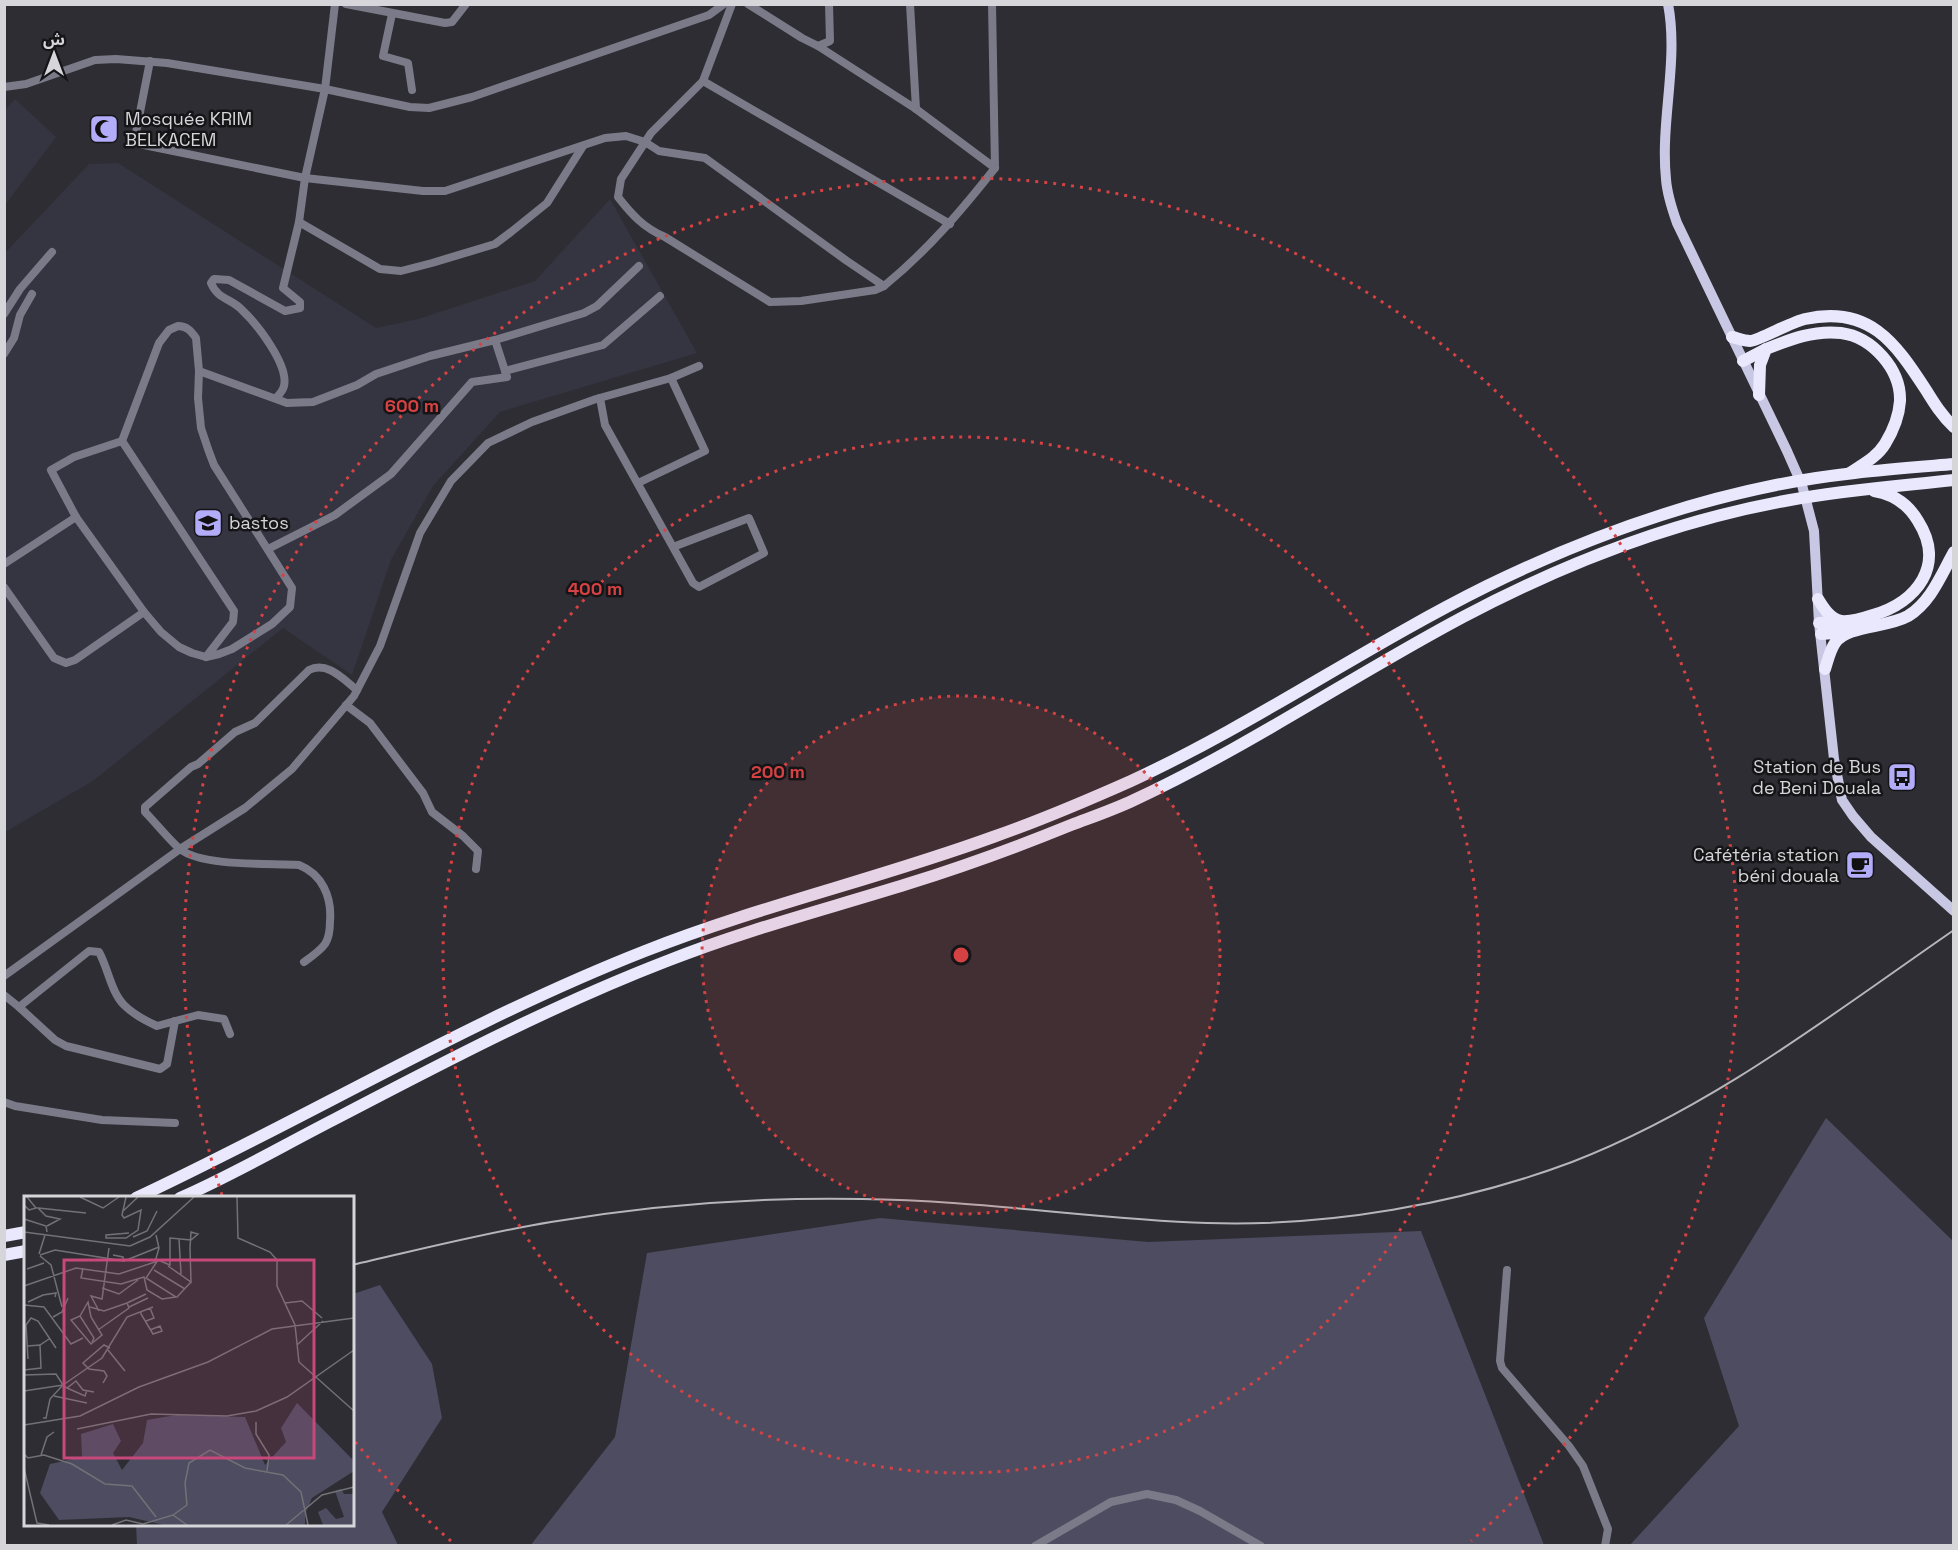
<svg xmlns="http://www.w3.org/2000/svg" width="1958" height="1550" viewBox="0 0 1958 1550" font-family="'Space Grotesk','Noto Sans Arabic',sans-serif">
	<style>
		.built { fill: #353441 }
		.green { fill: #4d4c61 }
		.lines { fill: none; stroke-linecap: round; stroke-linejoin: round }
		.minor { stroke: #7b7a88; stroke-width: 8 }
		.major { stroke: #c9c8e4; stroke-width: 10 }
		.highway { stroke: #e9e8fc; stroke-width: 12 }
		.rail { stroke: #b6b6ba; stroke-width: 2 }
		.ring { fill: none; stroke: #d64243; stroke-width: 3; stroke-dasharray: 3 6 }
		.labels { text-anchor: middle; stroke-width: 5; stroke-linejoin: round; paint-order: stroke }
		.poi-label { font-size: 18px; fill: #d6d6da; stroke: #151518; text-anchor: start }
		.inset-road { fill: none; stroke: #717176; stroke-width: 1.5 }
		.view { fill: #c7487b; fill-opacity: 0.15; stroke: #c7487b; stroke-width: 3 }
		.inset-edge { fill: none; stroke: #d6d6da; stroke-width: 3 }
		.centre { fill: #d64243; stroke: #151518; stroke-width: 3 }
		.ring-label { font-size: 18px; text-anchor: middle; font-weight: bold; fill: #d64243; stroke: #151518; stroke-width: 5; stroke-linejoin: round; paint-order: stroke }
	</style>
	<rect width="100%" height="100%" fill="#2d2d33"/>
	<g class="built">
		<polygon points="15,99 56,137 5,205 5,110"/>
		<polygon points="118,163 376,328 418,319 535,281 610,199 697,353 500,412 433,486 391,560 352,675 283,628 93,781 5,832 4,254 89,164"/>
	</g>
	<g class="green">
		<polygon points="1826,1118 1953,1241 1953,1545 1630,1545 1739,1426 1704,1318"/>
		<polygon points="880,1218 1148,1242 1421,1231 1544,1545 530,1546 615,1437 647,1253"/>
		<polygon points="380,1285 432,1364 442,1418 382,1512 398,1545 137,1545 136,1525 352,1524 353,1294"/>
	</g>
	<g class="lines">
		<g class="minor">
			<polyline points="346,4 445,23 452,22 466,4"/>
			<polyline points="748,4 802,38 818,46 830,41 829,4"/>
			<polyline points="910,4 916,109"/>
			<polyline points="392,14 383,56 408,63 412,90"/>
			<polyline points="818,46 916,109 995,168 992,4"/>
			<path d="M150 61 134 143 305 178 423 191H445L605 138 626 136 645 142 659 151 705 158 847 261 884 286 875 290 801 301 770 302 665 237C644 228 632 215 618 197L621 179 651 133 703 81 732 4"/>
			<polyline points="703,81 950,224"/>
			<polyline points="4,87 26,84 95,60 116,59 167,63 325,89 410,107 429,108 472,97 709,15 724,4"/>
			<polyline points="299,222 380,269 401,271 432,263 495,244 511,232 547,203 583,146"/>
			<path d="M884 286C927 251 961 211 995 168"/>
			<polyline points="4,314 20,289 52,252"/>
			<path d="M178 326C187 326 191 331 196 338L199 371 198 398 201 428 208 449 214 465 292 588 290 607 272 624 232 649 219 654 206 657 192 653 179 647 161 632 144 612 76 517 51 470 74 457 122 441 159 343 169 330Z"/>
			<polyline points="495,340 584,313 597,306 639,266"/>
			<polyline points="4,354 14,338 20,315 32,294"/>
			<polyline points="199,371 287,403 313,402 357,385 376,374 430,356 495,340 507,377 472,382 391,474 335,515 268,549"/>
			<polyline points="505,371 603,345 660,296"/>
			<path d="M276 398C279 395 283 391 284 386 289 365 257 324 242 310 231 298 218 300 211 283L214 279 229 280 285 311 300 308V302L283 288 299 222 305 178 325 89 335 4"/>
			<polyline points="600,398 605,425 693,583 699,587 764,553 749,518 673,547"/>
			<polyline points="122,441 234,611 233,622 206,657"/>
			<polyline points="638,483 705,451 671,378"/>
			<polyline points="4,564 76,517"/>
			<polyline points="4,587 54,658 66,663 75,660 144,612"/>
			<polyline points="346,705 370,723 423,793 432,812 463,836 478,851 476,869"/>
			<path d="M304 962C311 957 320 951 325 944 329 938 330 928 330 921 332 897 322 874 299 865 270 863 202 867 180 849 170 841 155 822 145 812V807L191 767 198 764 235 732 255 723 309 670C327 661 343 679 357 690"/>
			<polyline points="4,976 180,849 245,808 292,769 354,696 380,646 420,533 451,481 488,443 532,422 596,399 671,378 699,366"/>
			<path d="M4 995 19 1007 89 951 99 952C108 968 111 992 124 1005 133 1014 146 1021 157 1026L198 1015 224 1019 230 1034"/>
			<polyline points="19,1007 55,1040 66,1046 160,1069 167,1064 175,1021"/>
			<polyline points="4,1102 15,1106 102,1120 175,1123"/>
			<polyline points="1507,1270 1500,1361 1502,1368 1569,1446 1583,1466 1608,1529 1605,1546"/>
			<polyline points="1035,1546 1111,1502 1147,1494 1176,1500 1200,1511 1261,1546"/>
		</g>
		<path class="major" d="M1668 4C1679 61 1660 121 1666 179 1667 194 1672 209 1677 223L1787 451 1802 485 1814 531 1819 623 1834 759 1842 800 1853 816 1871 837 1954 911"/>
		<g class="highway">
			<path d="M1732 337C1737 338 1744 341 1750 341 1758 341 1791 322 1805 319 1869 305 1895 342 1926 390 1934 403 1942 416 1954 427"/>
			<polyline points="1743,361 1766,349"/>
			<path d="M1759 395 1760 365 1766 349C1791 339 1814 330 1841 333 1872 337 1901 369 1900 401 1899 416 1893 431 1885 444 1877 457 1863 464 1850 473"/>
			<path d="M1818 599C1823 607 1830 619 1841 621 1850 622 1864 618 1873 615 1917 602 1946 565 1918 521 1908 504 1893 494 1874 491"/>
			<polyline points="1819,623 1841,621"/>
			<polyline points="1821,634 1847,632"/>
			<path d="M1825 669C1828 660 1830 650 1835 643 1847 625 1887 628 1908 616 1931 602 1941 575 1954 552"/>
			<path d="M136 1198C307 1118 469 1020 645 951 759 906 878 879 993 837 1039 821 1086 801 1131 781 1254 724 1366 646 1487 586 1579 541 1676 505 1776 485 1834 473 1894 469 1954 464"/>
			<path d="M180 1198C233 1175 284 1145 335 1119 444 1062 553 1005 667 961 745 930 827 909 907 884 962 867 1017 847 1071 825 1092 817 1113 810 1134 800 1248 747 1352 676 1463 617 1565 563 1677 520 1790 500 1844 490 1899 486 1954 480"/>
			<polyline points="4,1236 26,1232"/>
			<polyline points="4,1255 26,1251"/>
		</g>
		<path class="rail" d="M352 1265C418 1250 484 1233 551 1222 653 1205 758 1197 862 1199 978 1200 1092 1219 1207 1223 1328 1227 1460 1204 1572 1162 1712 1108 1832 1014 1954 930"/>
	</g>
	<circle cx="961" cy="955" r="259" fill="#d64243" fill-opacity=".12"/>
	<g class="ring">
		<circle cx="961" cy="955" r="259"/>
		<circle cx="961" cy="955" r="518"/>
		<path d="M451 1541A777 777 0 0 1 353 1439M222 1195A777 777 0 1 1 1471 1541"/>
	</g>
	<defs>
		<g id="mosque-square" transform="scale(1.5)"><rect x="-9" y="-9" width="18" height="18" rx="4" fill="#b3adf9" stroke="#151518"/><path d="M3.5-4.9A6 6 0 1 0 3.5 4.9A5 5 0 1 1 3.5-4.9Z" fill="#111"/></g>
		<g id="university-square" transform="scale(1.5)"><rect x="-9" y="-9" width="18" height="18" rx="4" fill="#b3adf9" stroke="#151518"/><path d="M0-5L7-2L0 1L-7-2ZM-4 1L0 2.5L4 1V4Q0 6-4 4Z" fill="#111"/></g>
		<g id="bus-square" transform="scale(1.5)"><rect x="-9" y="-9" width="18" height="18" rx="4" fill="#b3adf9" stroke="#151518"/><path d="M-5-6H5V4H4V6H2V4H-2V6H-4V4H-5ZM-3.5-4V0h7V-4ZM-3.5 1.2v1.5H-2V1.2ZM2 1.2v1.5H3.5V1.2Z" fill="#111"/></g>
		<g id="cafe-square" transform="scale(1.5)"><rect x="-9" y="-9" width="18" height="18" rx="4" fill="#b3adf9" stroke="#151518"/><path d="M-5.5-4.5H6V0H3Q3 3.5 0 3.5H-2.5Q-5.5 3.5-5.5 0ZM3-3.2v2h1.7v-2ZM-6 4.5H4V6H-6Z" fill="#111"/></g>
	</defs>
	<g fill-rule="evenodd">
		<use href="#mosque-square" x="104" y="129"/>
		<use href="#university-square" x="208" y="523"/>
		<use href="#bus-square" x="1902" y="777"/>
		<use href="#cafe-square" x="1860" y="865"/>
	</g>
	<g class="labels">
		<g class="poi-label">
			<text x="125" y="125">Mosquée KRIM<tspan x="125" dy="21">BELKACEM</tspan></text>
			<text x="229" y="529">bastos</text>
			<text x="1881" y="773" text-anchor="end">Station de Bus<tspan x="1881" dy="21">de Beni Douala</tspan></text>
			<text x="1839" y="861" text-anchor="end">Cafétéria station<tspan x="1839" dy="21">béni douala</tspan></text>
		</g>
	</g>
	<g transform="translate(24 1196)">
		<rect width="330" height="330" fill="#2d2d33"/>
		<path d="M273 207 330 265V275L288 302 281 318V329H140L105 321 35 324 16 297 26 268 58 261 57 238 89 228 97 245 89 257 98 274 119 247 123 224 152 219 221 221 241 269 262 246 257 232ZM317 293 320 298H330V329H299L294 316 302 312 312 323 320 321 311 295Z" fill="#4d4c61"/>
		<path class="inset-road" d="M56 1 79 12 95 1M102 1 98 19 100 22 117 14 114 34 102 42H82V39L105 37M213 1 214 42 246 56 253 64V90L271 129 275 166 330 215M0 9 5 14 12 12 3 1M98 16 114 1M0 23 22 30 23 36M23 30 36 23 22 20 14 12 62 17M0 36 106 50 126 41 170 1M109 41 123 35 133 15M155 43 157 78M15 58 21 39M16 59 31 54 100 65 99 61 89 59M16 60 27 69 38 111M100 65 135 51M144 70 167 86 166 52 167 36 174 38 167 44M59 72 57 82 97 88 120 81 123 94 138 103 152 101 122 82 134 64 146 69V42L167 44M3 73 20 67M130 74 161 93M0 90 52 72 95 78 131 66 135 52 132 39M78 92 95 98 114 84M153 101 167 86M4 106 19 99 32 97 31 101M64 106 67 121 78 139 67 148 47 124 56 120ZM103 107 122 98M261 107 278 105 298 122M0 109 20 111 47 148 59 142M66 111 80 115 103 107 105 112 74 134M105 111 124 102M75 115 67 100 78 103 85 52M117 115V118L129 138 138 135 136 130 126 134M56 120 70 142 68 146M29 121 38 116 44 102M122 125 130 122 126 112M273 149 299 125M4 150 16 149 25 143M84 154 101 175M4 163 2 129 7 122 14 125 32 152M0 174 17 172 16 149M0 179 32 178 39 189 26 203 22 222H19M79 187 83 180 80 175 65 173 59 167 80 149 86 152M39 189 78 162 103 121 129 111M43 192 61 200 63 194M0 195 39 189 43 192 52 185 59 194 70 196M30 200 63 207M232 226V238L245 259 243 275M0 229 56 220 115 191 184 166 248 133 330 122M53 233 127 218 203 220 232 215 263 201 330 154M0 258 4 262 20 259 48 268 81 288 108 290 132 321M17 259 23 241 30 236M0 272 13 327 25 329M149 319 163 309 161 287 165 267 186 254 221 272 259 279 277 296 284 329M88 329 102 324 119 328 149 319 163 329M262 329 298 299 330 291"/>
		<path class="view" d="M40 64H290V262H40Z"/>
		<rect width="330" height="330" class="inset-edge"/>
	</g>
	<circle cx="961" cy="955" r="9" class="centre"/>
	<g class="ring-label">
		<text x="412" y="412">600 m</text>
		<text x="595" y="595">400 m</text>
		<text x="778" y="778">200 m</text>
	</g>
	<rect width="1958" height="1550" fill="none" stroke="#d6d6da" stroke-width="12"/>
	<g transform="translate(54 54)" stroke="#151518" stroke-width="4.5" paint-order="stroke">
	<path d="M0-4.5L10 22L0 15L-10 22Z" fill="#d6d6da"/>
	<text y="-9" font-size="16" font-weight="bold" text-anchor="middle" fill="#d6d6da">ش</text>
	</g>
</svg>
